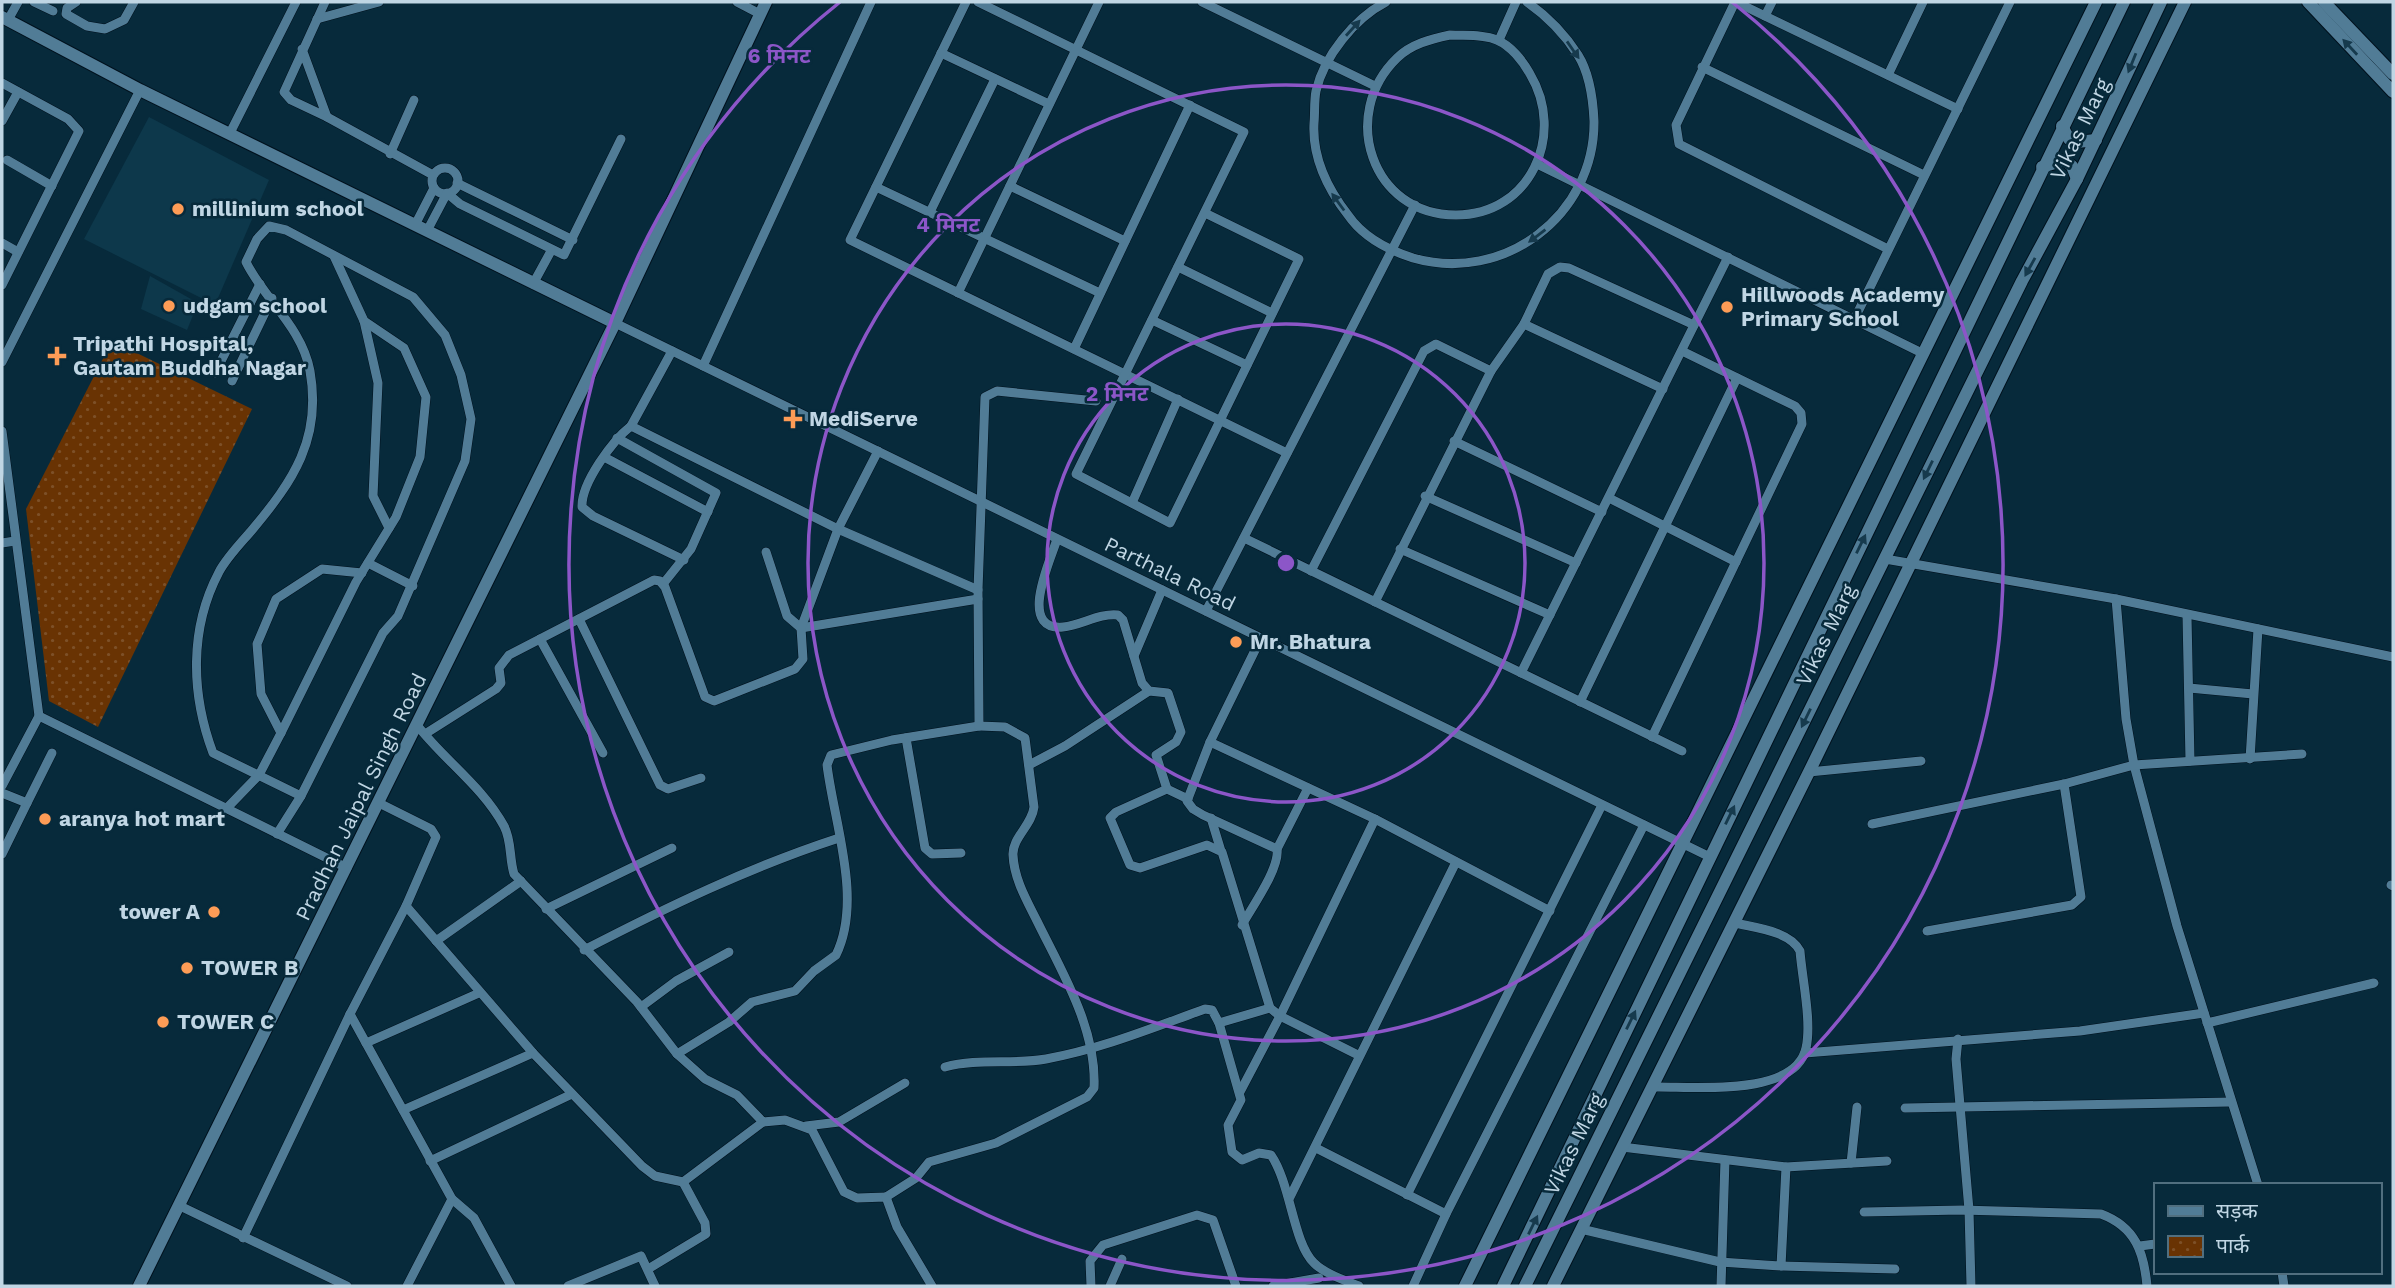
<svg xmlns="http://www.w3.org/2000/svg" width="2395" height="1288" viewBox="0 0 2395 1288" font-family="'Work Sans','Noto Sans Devanagari',sans-serif">
	<style>
		.built { fill: #0d384b }
		.park { fill: url(#park-dots) }
		.lines { fill: none; stroke-linecap: round; stroke-linejoin: round }
		.street-casing { stroke: #00111d; stroke-width: 10 }
		.secondary-casing { stroke: #00111d; stroke-width: 14 }
		.street { stroke: #517c96; stroke-width: 9 }
		.secondary { stroke: #517c96; stroke-width: 12 }
		.oneway { fill: #163a4d }
		.ring { fill: none; stroke: #8c56c8; stroke-width: 3.5 }
		.poi-dot { fill: #fd9c56; stroke: #072a3b; stroke-width: 2.5 }
		.labels { text-anchor: middle; stroke-width: 5; stroke-linejoin: round; paint-order: stroke }
		.street-label { font-size: 21px; fill: #c0d6e4; stroke: #072a3b }
		.poi-label { font-size: 21px; font-weight: bold; fill: #c0d6e4; stroke: #072a3b; text-anchor: start }
		.centre { fill: #8c56c8; stroke: #072a3b; stroke-width: 3.5 }
		.ring-label { font-size: 21px; text-anchor: middle; font-weight: bold; fill: #8c56c8; stroke: #072a3b; stroke-width: 5; stroke-linejoin: round; paint-order: stroke }
	</style>
	<defs>
		<pattern id="park-dots" width="8" height="8" patternUnits="userSpaceOnUse" patternTransform="scale(1.75)"><rect width="8" height="8" fill="#693303"/><path d="M2 2h.1M6 6h.1" fill="none" stroke="#7d5028" stroke-width="1.8" stroke-linecap="round"/></pattern>
	</defs>
	<rect width="100%" height="100%" fill="#072a3b"/>
	<g class="built">
		<polygon points="149,117 269,180 215,305 84,239"/>
		<polygon points="150,276 198,303 187,330 141,309"/>
	</g>
	<polygon class="park" points="112,341 252,409 98,727 49,701 26,509"/>
	<g class="lines">
		<g class="street-casing">
			<g id="street">
				<polyline points="34,2 53,11"/>
				<polyline points="76,2 67,8 66,14 87,26 105,29 124,20 134,2"/>
				<polyline points="737,2 760,14"/>
				<polyline points="966,2 850,240 1287,453"/>
				<polyline points="978,2 1244,132 1076,474 1170,523 1299,259 1205,213"/>
				<polyline points="1202,2 1375,86"/>
				<path d="M1386 2C1355 18 1324 56 1316 91 1314 101 1315 113 1314 123 1312 158 1327 188 1348 215 1363 237 1388 250 1413 258 1503 284 1595 216 1594 121 1593 99 1590 74 1578 55 1564 33 1547 16 1527 2"/>
				<polyline points="1735,2 1676,125 1679,144 1888,249"/>
				<polyline points="1736,2 1958,109"/>
				<polyline points="1765,16 1772,2"/>
				<polyline points="317,19 379,2"/>
				<polyline points="8,20 18,2"/>
				<path d="M1450 35C1465 36 1483 34 1497 40 1511 46 1523 61 1530 74 1566 134 1531 215 1456 215 1371 215 1339 114 1397 58 1411 44 1431 39 1450 35Z"/>
				<polyline points="1499,40 1516,2"/>
				<polyline points="302,49 327,117 291,100 284,92 325,2"/>
				<polyline points="941,53 1049,104"/>
				<polyline points="1702,67 1924,175"/>
				<polyline points="1888,75 1923,2"/>
				<polyline points="2,83 68,119 79,131 2,285"/>
				<polyline points="327,117 433,175"/>
				<polyline points="2,121 18,92"/>
				<polyline points="230,133 296,2"/>
				<polyline points="390,154 414,100"/>
				<polyline points="7,160 52,186"/>
				<polyline points="1537,164 1924,354"/>
				<circle cx="445" cy="181" r="13"/>
				<polyline points="457,183 573,240"/>
				<polyline points="1010,186 1125,241"/>
				<polyline points="876,187 1100,293"/>
				<polyline points="930,212 995,79"/>
				<polyline points="415,225 434,188"/>
				<path d="M269 226 286 230 413 297 445 335 461 375 471 419 465 461 398 616 383 633 301 796 213 753C191 694 189 629 219 572 227 557 241 543 252 530 293 481 322 439 310 371 302 327 264 299 246 262L257 239Z"/>
				<polyline points="427,231 447,193 460,204 564,255 621,139"/>
				<polyline points="2,243 18,252"/>
				<polyline points="1178,267 1272,313"/>
				<polyline points="533,284 551,251"/>
				<polyline points="958,293 1099,2"/>
				<polyline points="1152,320 1247,365"/>
				<polyline points="1854,320 2010,2"/>
				<polyline points="364,321 378,383 373,496 389,528"/>
				<polyline points="615,323 1710,857"/>
				<polyline points="1524,324 1663,389"/>
				<polyline points="1074,349 1190,105"/>
				<polyline points="672,351 631,426 838,529 978,590"/>
				<polyline points="2,362 140,90"/>
				<polyline points="703,366 871,2"/>
				<polyline points="215,373 260,284"/>
				<polyline points="232,381 272,298"/>
				<path d="M631 426C613 440 581 483 582 507L593 516 684 560"/>
				<polyline points="2,431 39,716 2,786"/>
				<polyline points="617,438 716,493 691,549 663,584"/>
				<polyline points="1454,441 1602,512"/>
				<polyline points="604,457 708,512"/>
				<polyline points="1425,496 1576,563"/>
				<polyline points="1609,498 1736,562"/>
				<polyline points="1132,503 1178,399"/>
				<polyline points="1244,538 1682,751"/>
				<path d="M1057 539C1052 557 1016 631 1063 627 1082 625 1099 613 1118 615L1123 620 1142 683 1149 691 1168 693 1181 732 1176 742 1156 755 1167 789 1116 812 1110 818 1130 865 1140 868 1207 845 1222 852 1270 1008 1280 1016 1358 1055"/>
				<polyline points="2,543 15,541"/>
				<polyline points="1400,549 1550,615"/>
				<polyline points="766,552 787,616 801,628 978,599"/>
				<polyline points="1885,559 2116,599 2393,657"/>
				<polyline points="368,563 413,586"/>
				<polyline points="1311,571 1424,351 1436,344 1491,371"/>
				<polyline points="2116,599 2126,719 2134,765 2177,926 2258,1185"/>
				<polyline points="1375,602 1491,371 1524,324 1548,274 1560,267 1569,268 1694,325"/>
				<polyline points="1206,611 1415,205"/>
				<polyline points="2187,616 2190,761"/>
				<polyline points="579,619 660,785 668,789 701,778"/>
				<polyline points="540,639 603,753"/>
				<polyline points="1134,656 1162,590"/>
				<polyline points="1521,673 1728,257"/>
				<polyline points="2189,688 2253,694"/>
				<polyline points="1580,702 1737,378"/>
				<polyline points="39,716 347,868"/>
				<path d="M417 725C444 760 482 786 504 826 512 841 509 858 514 874L637 1002 677 1054 705 1079 737 1095 763 1122 785 1120 812 1130 844 1192 857 1198 886 1197 897 1227 932 1286"/>
				<polyline points="281,733 261,694 257,644 276,599 322,569 362,573"/>
				<polyline points="425,734 496,689 501,683 499,668 509,655 654,580 660,581 665,587 705,697 714,701 795,669 803,659 801,628 838,529 878,451"/>
				<polyline points="1652,737 1802,424 1801,413 1795,406 1682,351"/>
				<polyline points="906,738 925,848 932,854 961,853"/>
				<polyline points="1210,742 1375,819 1550,911"/>
				<polyline points="2250,759 2258,629"/>
				<polyline points="1029,765 1065,746 1149,691"/>
				<polyline points="1809,772 1921,761"/>
				<polyline points="1167,789 1188,799"/>
				<polyline points="2,793 27,803 2,854"/>
				<polyline points="27,803 52,753"/>
				<polyline points="226,809 259,775 281,733 356,582 396,517 420,457 426,397 404,348 364,321 334,256"/>
				<polyline points="1211,818 1221,851"/>
				<polyline points="1872,824 2064,784 2134,765 2302,754"/>
				<polyline points="277,834 301,796"/>
				<polyline points="1277,849 1308,788"/>
				<polyline points="2391,885 2393,886"/>
				<polyline points="406,906 533,1053 642,1166 655,1176 683,1182 763,1122"/>
				<polyline points="546,909 672,848"/>
				<path d="M1242 925C1252 907 1280 868 1277 849L1203 815 1193 809 1187 801 1210 742 1261 638"/>
				<polyline points="1927,931 2072,905 2081,897 2064,784"/>
				<polyline points="436,941 521,881"/>
				<path d="M584 950C667 907 750 867 839 838"/>
				<polyline points="641,1007 676,981 729,952"/>
				<polyline points="350,1014 452,1199 474,1218 511,1286"/>
				<polyline points="1219,1023 1270,1008"/>
				<polyline points="2207,1023 2374,983"/>
				<polyline points="1958,1039 1956,1059 1969,1210 1971,1286"/>
				<polyline points="366,1043 479,993"/>
				<polyline points="1805,1053 2080,1031 2204,1013"/>
				<path d="M677 1054 729 1022 752 1002 795 991 814 971 836 955C863 900 834 823 827 765L831 755 892 740 979 726"/>
				<path d="M945 1067C978 1058 1013 1065 1046 1059 1101 1049 1152 1028 1205 1009L1212 1010 1219 1023 1241 1100 1228 1125 1232 1152 1242 1160 1259 1153 1271 1155C1291 1184 1293 1243 1314 1263 1325 1274 1344 1280 1359 1286"/>
				<path d="M1653 1087C1692 1086 1795 1098 1806 1048 1812 1022 1802 978 1800 951 1790 931 1756 928 1735 923"/>
				<polyline points="1240,1092 1280,1016 1375,819"/>
				<polyline points="1905,1108 2231,1102"/>
				<polyline points="403,1110 533,1053"/>
				<polyline points="806,1126 839,1122 905,1083"/>
				<polyline points="1622,1147 1786,1167 1887,1161"/>
				<polyline points="1316,1148 1446,1214"/>
				<polyline points="430,1161 572,1094"/>
				<polyline points="1851,1163 1857,1107"/>
				<polyline points="1407,1195 1602,805"/>
				<path d="M886 1197 916 1178 929 1162 996 1143 1087 1097 1094 1088C1097 1029 1062 972 1037 921 1027 901 1014 879 1013 855 1012 838 1032 825 1034 807L1025 738 1005 727 979 726 978 590 985 397 997 391 1096 401"/>
				<polyline points="1290,1197 1456,862"/>
				<polyline points="180,1206 347,1286"/>
				<path d="M1864 1212 1961 1210 2101 1214C2136 1227 2144 1253 2147 1286"/>
				<polyline points="1581,1229 1720,1262 1781,1266 1786,1167"/>
				<polyline points="243,1238 350,1014 406,906 436,837 431,829 379,803"/>
				<polyline points="2140,1246 2155,1244"/>
				<polyline points="1781,1266 1895,1269"/>
				<polyline points="648,1269 706,1234 705,1223 683,1182"/>
				<polyline points="2282,1272 2284,1286"/>
				<polyline points="407,1286 452,1199"/>
				<polyline points="568,1286 641,1256 655,1286"/>
				<polyline points="1091,1286 1090,1261 1103,1245 1197,1215 1213,1220 1236,1286"/>
				<polyline points="1110,1286 1122,1259"/>
				<polyline points="1273,1286 1319,1278"/>
				<polyline points="1413,1286 1446,1214 1644,825"/>
				<polyline points="1721,1286 1725,1160"/>
			</g>
		</g>
		<g class="secondary-casing">
			<g id="secondary">
				<polyline points="2308,2 2393,92"/>
				<polyline points="2324,2 2393,74"/>
				<polyline points="2,17 140,90 615,323"/>
				<polyline points="2062,126 2069,139 2077,142 2096,140"/>
				<polyline points="2042,167 2064,160 2072,166 2077,179"/>
				<polyline points="139,1286 615,323 766,2"/>
				<polyline points="1465,1286 2096,2"/>
				<polyline points="1503,1286 2124,2"/>
				<polyline points="1525,1286 2022,281 2077,179 2161,2"/>
				<polyline points="1553,1286 1809,772 2185,2"/>
			</g>
		</g>
		<use href="#street" class="street"/>
		<use href="#secondary" class="secondary"/>
	</g>
	<defs><path id="oneway-solid" d="M-6-.8H1V-3.2L6.5 0L1 3.2V.8H-6Z" transform="scale(1.75)"/></defs>
	<g class="oneway">
		<use href="#oneway-solid" transform="translate(1353 28) rotate(-48)"/>
		<use href="#oneway-solid" transform="translate(2350 47) rotate(-133)"/>
		<use href="#oneway-solid" transform="translate(1573 50) rotate(55)"/>
		<use href="#oneway-solid" transform="translate(2132 63) rotate(112)"/>
		<use href="#oneway-solid" transform="translate(1338 202) rotate(-126)"/>
		<use href="#oneway-solid" transform="translate(1537 236) rotate(143)"/>
		<use href="#oneway-solid" transform="translate(2030 267) rotate(119)"/>
		<use href="#oneway-solid" transform="translate(1928 470) rotate(116)"/>
		<use href="#oneway-solid" transform="translate(1861 544) rotate(-64)"/>
		<use href="#oneway-solid" transform="translate(1806 718) rotate(116)"/>
		<use href="#oneway-solid" transform="translate(1730 815) rotate(-64)"/>
		<use href="#oneway-solid" transform="translate(1631 1020) rotate(-64)"/>
		<use href="#oneway-solid" transform="translate(1533 1225) rotate(-64)"/>
	</g>
	<g class="ring">
		<circle cx="1286" cy="563" r="239"/>
		<circle cx="1286" cy="563" r="478"/>
		<path d="M1732 2A717 717 0 1 1 840 2"/>
	</g>
	<g class="poi-dot">
		<circle cx="178" cy="209" r="7"/>
		<circle cx="169" cy="306" r="7"/>
		<circle cx="1727" cy="307" r="7"/>
		<path d="M53.5 345.5h7v7h7v7h-7v7h-7v-7h-7v-7h7z"/>
		<path d="M789.5 408.5h7v7h7v7h-7v7h-7v-7h-7v-7h7z"/>
		<circle cx="1236" cy="642" r="7"/>
		<circle cx="45" cy="819" r="7"/>
		<circle cx="214" cy="912" r="7"/>
		<circle cx="187" cy="968" r="7"/>
		<circle cx="163" cy="1022" r="7"/>
	</g>
	<g class="labels">
		<g class="street-label">
			<text transform="translate(2080 129) rotate(-64)" y="7">Vikas Marg</text>
			<text transform="translate(1170 574) rotate(26)" y="7">Parthala Road</text>
			<text transform="translate(1826 635) rotate(-64)" y="7">Vikas Marg</text>
			<text transform="translate(361 797) rotate(-64)" y="7">Pradhan Jaipal Singh Road</text>
			<text transform="translate(1574 1144) rotate(-64)" y="7">Vikas Marg</text>
		</g>
		<g class="poi-label">
			<text x="192" y="216">millinium school</text>
			<text x="1741" y="302">Hillwoods Academy<tspan x="1741" dy="24">Primary School</tspan></text>
			<text x="183" y="313">udgam school</text>
			<text x="73" y="351">Tripathi Hospital,<tspan x="73" dy="24">Gautam Buddha Nagar</tspan></text>
			<text x="809" y="426">MediServe</text>
			<text x="1250" y="649">Mr. Bhatura</text>
			<text x="59" y="826">aranya hot mart</text>
			<text x="200" y="919" text-anchor="end">tower A</text>
			<text x="201" y="975">TOWER B</text>
			<text x="177" y="1029">TOWER C</text>
		</g>
	</g>
	<circle cx="1286" cy="563" r="10" class="centre"/>
	<g class="ring-label">
		<text x="779" y="63">6 मिनट</text>
		<text x="948" y="232">4 मिनट</text>
		<text x="1117" y="401">2 मिनट</text>
	</g>
	<rect width="2395" height="1288" fill="none" stroke="#c0d6e4" stroke-width="7"/>
	<rect x="2154" y="1183" width="228" height="91" fill="#072a3b" stroke="#516f7f" stroke-width="2"/>
	<rect x="2168" y="1206" width="35" height="10" fill="#517c96" stroke="#516f7f" stroke-width="2"/>
	<text x="2216" y="1218" font-size="21" fill="#c0d6e4">सड़क</text>
	<rect x="2168" y="1236" width="35" height="21" fill="url(#park-dots)" stroke="#516f7f" stroke-width="2"/>
	<text x="2216" y="1253" font-size="21" fill="#c0d6e4">पार्क</text>
</svg>
